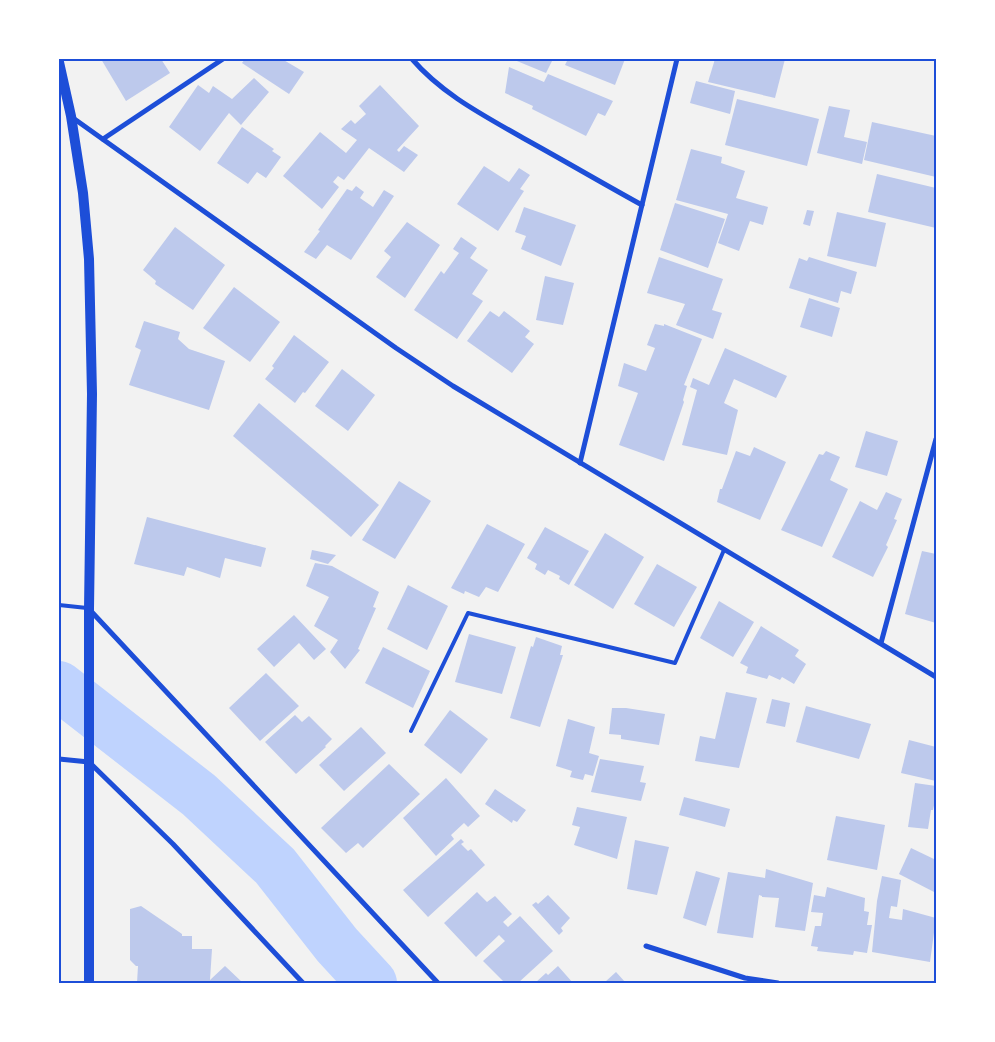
<svg xmlns="http://www.w3.org/2000/svg" width="995" height="1042" viewBox="0 0 995 1042" font-family="'Public Sans',sans-serif">
	<style>
		.lines { fill: none; stroke-linecap: round; stroke-linejoin: round }
		.river { stroke: #bfd3fe; stroke-width: 50 }
		.building { fill: #bdc9ec }
		.service { stroke: #1d4ed8; stroke-width: 4 }
		.minor { stroke: #1d4ed8; stroke-width: 5 }
		.secondary { stroke: #1d4ed8; stroke-width: 10 }
		.neatline { fill: none; stroke: #1d4ed8; stroke-width: 2 }
	</style>
	<rect width="100%" height="100%" fill="#f2f2f2"/>
	<g class="lines">
		<polyline class="river" points="59,686 199,795 275,866 337,945 372,983"/>
	</g>
	<g class="building">
		<polygon points="101,59 161,59 170,73 126,101"/>
		<polygon points="245,59 282,59 304,72 289,94 242,63"/>
		<polygon points="512,59 553,59 546,73"/>
		<polygon points="568,59 625,59 615,85 565,65"/>
		<polygon points="715,59 785,59 775,98 708,82"/>
		<polygon points="509,67 544,82 548,74 613,101 605,116 598,113 586,136 532,109 533,106 505,93"/>
		<polygon points="254,78 269,92 241,125 229,113 200,151 169,127 198,85 209,93 213,86 232,99"/>
		<polygon points="696,81 735,91 730,114 690,103"/>
		<polygon points="380,85 419,126 397,150 399,152 404,146 418,155 404,172 369,148 344,180 338,176 333,182 339,187 322,209 283,176 320,132 346,153 357,140 341,129 351,120 355,124 366,114 359,106"/>
		<polygon points="737,99 819,119 807,166 725,145"/>
		<polygon points="829,106 850,110 844,137 867,142 862,164 817,153"/>
		<polygon points="872,122 936,136 936,177 864,160"/>
		<polygon points="242,127 274,149 272,151 281,157 266,178 257,172 248,184 217,163"/>
		<polygon points="691,149 722,157 721,163 745,171 736,198 768,207 763,225 750,221 739,251 718,243 728,214 676,200"/>
		<polygon points="484,166 509,182 519,168 530,175 520,189 524,191 498,231 457,204"/>
		<polygon points="877,174 936,188 936,228 868,212"/>
		<polygon points="356,186 364,192 360,198 373,207 384,190 394,196 351,260 327,245 316,259 304,252 320,231 318,230 347,189 352,191"/>
		<polygon points="675,203 725,219 708,268 660,250"/>
		<polygon points="524,207 576,225 561,266 521,249 526,236 515,232"/>
		<polygon points="807,210 814,211 810,226 803,224"/>
		<polygon points="837,212 886,223 876,267 827,256"/>
		<polygon points="407,222 440,245 405,298 376,277 391,257 384,251"/>
		<polygon points="175,227 225,265 193,310 155,284 156,281 143,270"/>
		<polygon points="461,237 477,248 470,258 488,270 472,294 483,301 457,339 414,310 441,271 444,274 459,253 453,249"/>
		<polygon points="659,257 723,279 712,310 722,313 713,339 676,325 685,304 647,293"/>
		<polygon points="809,257 857,272 851,294 841,291 838,303 789,288 799,258 807,261"/>
		<polygon points="545,276 574,283 563,325 536,320"/>
		<polygon points="234,287 280,322 250,362 203,328"/>
		<polygon points="809,298 840,308 832,337 800,327"/>
		<polygon points="490,311 499,317 504,311 530,331 525,337 534,344 512,373 467,341"/>
		<polygon points="144,321 180,332 178,339 189,349 225,361 209,410 129,385 141,350 135,347"/>
		<polygon points="655,324 664,326 664,324 702,339 684,385 687,386 683,400 684,402 664,461 619,445 638,393 618,386 624,363 646,371 655,348 647,345"/>
		<polygon points="294,335 329,362 305,393 303,392 295,403 265,379 274,368 272,366"/>
		<polygon points="725,348 787,376 776,398 734,379 724,403 738,410 727,455 682,445 697,390 690,387 693,378 709,385"/>
		<polygon points="342,369 375,395 348,431 315,406"/>
		<polygon points="259,403 379,505 351,537 233,436"/>
		<polygon points="866,431 898,441 887,476 855,467"/>
		<polygon points="754,447 786,462 760,520 717,502 720,489 722,489 736,451 750,456"/>
		<polygon points="826,451 840,457 830,480 848,489 822,547 781,530 819,454 823,455"/>
		<polygon points="399,481 431,501 395,559 362,540"/>
		<polygon points="886,492 902,499 894,519 897,520 886,545 888,547 873,577 832,557 860,501 877,510"/>
		<polygon points="147,517 266,548 261,567 225,558 220,578 187,567 184,576 134,564"/>
		<polygon points="487,524 525,544 498,592 486,587 479,597 465,591 464,594 451,588"/>
		<polygon points="545,527 589,551 569,585 559,579 560,576 548,570 545,575 535,569 537,564 527,558"/>
		<polygon points="605,533 644,557 613,609 574,585"/>
		<polygon points="312,550 336,555 328,564 310,559"/>
		<polygon points="922,551 936,554 936,623 905,614"/>
		<polygon points="315,563 332,566 379,592 373,607 376,608 358,649 360,650 345,669 330,652 338,640 314,626 329,597 306,586"/>
		<polygon points="657,564 697,587 674,627 634,604"/>
		<polygon points="408,585 448,606 427,650 387,629"/>
		<polygon points="719,601 754,622 733,657 700,638"/>
		<polygon points="294,615 326,649 314,660 299,643 274,667 257,649"/>
		<polygon points="761,626 799,650 795,656 806,664 794,684 782,677 780,680 769,675 767,679 746,673 748,667 740,663"/>
		<polygon points="469,634 516,647 502,694 455,682"/>
		<polygon points="536,637 562,646 560,655 563,655 540,727 510,718 531,646 533,647"/>
		<polygon points="383,647 430,671 413,708 365,683"/>
		<polygon points="266,673 299,706 260,741 229,708"/>
		<polygon points="726,692 757,698 739,768 695,761 700,736 715,739"/>
		<polygon points="772,699 790,703 785,727 766,723"/>
		<polygon points="806,706 871,724 859,759 796,742"/>
		<polygon points="612,708 626,708 665,714 659,745 621,739 621,735 609,734"/>
		<polygon points="450,710 488,739 461,774 424,745"/>
		<polygon points="295,715 302,722 309,716 332,739 325,746 326,747 296,774 265,742"/>
		<polygon points="568,719 595,727 589,753 599,756 593,776 585,774 583,780 570,777 572,771 556,766"/>
		<polygon points="361,727 386,753 344,791 319,765"/>
		<polygon points="909,740 936,747 936,781 901,773"/>
		<polygon points="600,759 644,766 640,782 646,783 641,801 591,792"/>
		<polygon points="389,764 420,794 363,848 358,843 346,853 321,828"/>
		<polygon points="446,778 480,816 468,827 464,823 451,835 454,839 436,856 403,818"/>
		<polygon points="915,783 936,786 936,796 933,810 931,810 928,829 908,827"/>
		<polygon points="495,789 526,810 517,822 513,820 512,823 485,804"/>
		<polygon points="684,797 730,809 725,827 679,815"/>
		<polygon points="577,807 627,817 617,859 574,845 580,827 572,825"/>
		<polygon points="836,816 885,825 877,870 827,860"/>
		<polygon points="461,839 464,842 461,844 468,851 471,849 485,865 428,917 403,890"/>
		<polygon points="635,840 669,847 657,895 627,889"/>
		<polygon points="911,848 936,860 936,893 899,874"/>
		<polygon points="766,869 813,883 805,931 775,927 779,898 762,897 762,896 759,895 753,938 717,933 728,872 765,878"/>
		<polygon points="696,871 720,878 706,926 683,918"/>
		<polygon points="882,876 901,880 897,907 891,906 889,918 902,920 903,909 936,918 930,962 872,952 877,901"/>
		<polygon points="827,887 865,898 864,911 869,912 867,925 872,925 867,953 854,951 853,955 817,951 818,947 811,946 815,926 821,926 823,913 811,912 814,895 825,897"/>
		<polygon points="477,892 487,902 495,896 512,914 503,922 508,927 520,916 553,951 518,983 505,983 483,961 505,941 499,935 476,957 444,923"/>
		<polygon points="548,895 570,918 561,928 563,931 559,935 532,905 536,902 538,904"/>
		<polygon points="141,906 182,934 182,936 192,936 192,949 212,949 210,980 225,966 243,983 137,983 138,966 136,966 130,960 130,909"/>
		<polygon points="558,966 573,983 535,983 546,973 548,975"/>
		<polygon points="616,972 626,983 606,983 605,982"/>
	</g>
	<g class="lines">
		<g class="service">
			<polyline points="59,605 87,608"/>
			<polyline points="411,731 468,613 675,663 724,550"/>
		</g>
		<g class="minor">
			<path d="M412 59C442 94 483 115 523 138 563 160 602 183 642 205"/>
			<polyline points="73,118 396,348 453,386 936,677"/>
			<polyline points="103,139 223,59"/>
			<polyline points="580,463 677,59"/>
			<polyline points="89,609 438,983"/>
			<polyline points="881,643 936,439"/>
			<polyline points="59,759 89,762 173,844 303,983"/>
			<polyline points="646,946 745,978 778,983"/>
		</g>
		<polyline class="secondary" points="59,62 71,116 83,193 89,259 92,394 89,609 89,983"/>
	</g>
	<rect width="995" height="1042" fill="none" stroke="#ffffff" stroke-width="120"/>
	<rect x="60" y="60" width="875" height="922" class="neatline"/>
</svg>
